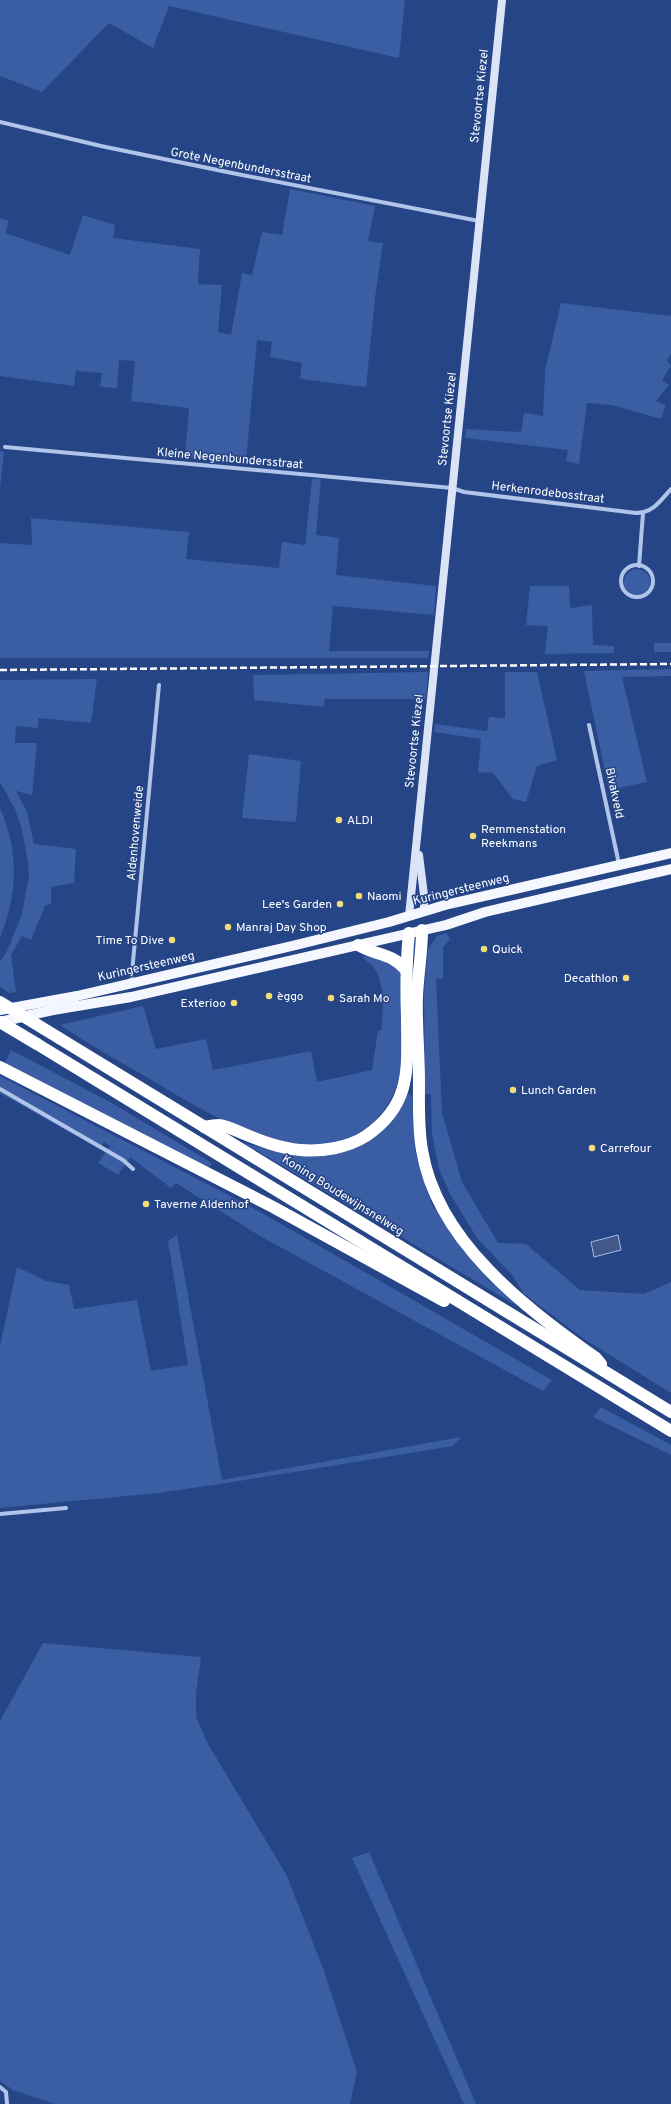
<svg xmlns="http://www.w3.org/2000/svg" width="671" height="2104" viewBox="0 0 671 2104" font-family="Overpass,sans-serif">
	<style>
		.green { fill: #3a5da4 }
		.water { fill: #415888; stroke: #a5bde9 }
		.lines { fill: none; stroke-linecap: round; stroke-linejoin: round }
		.minor { stroke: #b1c4e9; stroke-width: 4 }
		.secondary { stroke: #dbe4f7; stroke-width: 8 }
		.primary { stroke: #f4f7fe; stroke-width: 10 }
		.motorway { stroke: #fff; stroke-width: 12 }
		.rail { stroke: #fff; stroke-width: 2.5; stroke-dasharray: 7 3; stroke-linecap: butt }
		.motorway-bridge { stroke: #fff; stroke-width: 12 }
		.poi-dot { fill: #f2dc75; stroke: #254587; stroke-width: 1.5 }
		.labels { text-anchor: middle; stroke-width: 3; stroke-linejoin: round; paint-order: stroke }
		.street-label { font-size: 12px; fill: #fff; stroke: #254587 }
		.poi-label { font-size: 12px; fill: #fff; stroke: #254587; text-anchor: start }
	</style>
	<rect width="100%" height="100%" fill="#254587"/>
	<g class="green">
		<polygon points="0,0 405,0 399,58 169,6 153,48 109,23 42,92 0,76"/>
		<polygon points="290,189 375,206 368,241 383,243 375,298 366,387 300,379 302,363 270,357 272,342 257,340 246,461 185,457 189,408 131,401 135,361 119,360 117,388 100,387 102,373 76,371 74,386 0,376 0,218 9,221 5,233 70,255 83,215 115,225 113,238 200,249 198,284 222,285 218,332 231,335 242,273 252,275 262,232 282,235"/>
		<polygon points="561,303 671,316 671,354 667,360 671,366 662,380 669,385 656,401 666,405 661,419 612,405 587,403 579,464 566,461 568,450 465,438 466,429 521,432 524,413 543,416 545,371"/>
		<polygon points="0,451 4,452 0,488"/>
		<polygon points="312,479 321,479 316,535 339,538 336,575 436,586 434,615 333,606 329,651 429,651 428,658 0,658 0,543 32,545 31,518 189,532 186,559 279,568 282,542 305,545"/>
		<circle cx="637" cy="582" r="13"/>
		<polygon points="530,586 569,586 570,608 592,605 593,645 614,646 614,653 545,654 548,626 526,625"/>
		<rect x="654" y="643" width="17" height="9"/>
		<polygon points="671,669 671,676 622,677 647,782 609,790 584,671"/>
		<polygon points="428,672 426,699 325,699 323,707 254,700 253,675"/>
		<polygon points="505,672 537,672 557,760 537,766 526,802 513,799 493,773 478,772 481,739 434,732 435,724 487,731 489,717 505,718"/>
		<polygon points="97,679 91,723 38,718 38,728 16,726 15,743 37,743 32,795 16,791 27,812 34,844 76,849 74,883 51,887 51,904 45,906 31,940 22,936 11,955 16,992 9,993 0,987 0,962 7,951 22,914 29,876 28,861 21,826 15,809 0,782 0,680"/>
		<polygon points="249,754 301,761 296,822 242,818"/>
		<path d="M0 808C19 850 18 895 0 937Z"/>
		<polygon points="446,933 450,939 443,948 443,978 436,979 442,1113 462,1182 498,1243 526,1244 580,1290 644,1294 671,1282 671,1393 584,1339 524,1294 513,1276 477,1238 450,1194 439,1169 432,1134 431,1094 425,1094 424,992 428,949 437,936"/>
		<path d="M368 956 395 963C398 967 401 971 402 976 407 1009 403 1043 399 1076 397 1094 381 1118 366 1128 351 1138 333 1146 315 1146 257 1146 192 1104 143 1075 115 1059 87 1043 60 1025L143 1006 156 1049 206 1039 213 1070 311 1051 317 1082 372 1070 378 1030 381 1031C383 1011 386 985 374 968 371 964 366 961 362 957Z"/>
		<polygon points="11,1050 110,1102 212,1163 208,1169 5,1063"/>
		<polygon points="0,1076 255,1209 552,1380 543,1391 260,1236 176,1183 171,1188 130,1157 118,1175 98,1163 110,1146 104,1142 99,1149 0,1093"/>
		<polygon points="405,1092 412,1096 415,1151 432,1205 463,1250 489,1281 515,1301 517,1306 244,1143 285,1154 349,1149"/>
		<polygon points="177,1235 222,1480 461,1437 453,1446 220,1484 158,1493 0,1508 0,1346 17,1267 46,1281 69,1285 74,1309 137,1300 151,1371 188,1365 168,1241"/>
		<polygon points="601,1407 671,1445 671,1455 593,1417"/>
		<polygon points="43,1643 201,1657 196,1693 196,1717 208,1744 286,1874 323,1968 357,2072 350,2104 55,2104 13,2090 0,2081 0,1721"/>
		<polygon points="369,1852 476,2104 464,2104 352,1858"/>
	</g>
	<polygon class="water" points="618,1235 621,1250 594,1257 591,1242"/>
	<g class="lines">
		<g class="minor">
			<polyline points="0,122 101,146 232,173 479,221"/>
			<path d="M5 447 452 488 464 492 636 513C653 513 660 501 671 489"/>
			<circle cx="637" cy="581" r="16"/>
			<polyline points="639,566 643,513"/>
			<polyline points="589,725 619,864"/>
			<polyline points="131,983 159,685"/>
			<polyline points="0,1089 123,1160 133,1169"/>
			<polyline points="0,1514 66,1508"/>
			<polyline points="0,2087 6,2092 7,2104"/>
		</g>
		<g class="secondary">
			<polyline points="419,855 424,895 424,911"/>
			<polyline points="409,916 502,0"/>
		</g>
		<g class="primary">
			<polyline points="0,1010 77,996 296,945 389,922 445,905 671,853"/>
			<polyline points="0,1022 53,1010 131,997 446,925 485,912 671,869"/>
		</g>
		<g class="motorway">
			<path d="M422 930C422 952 418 974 417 996 416 1024 419 1053 419 1081 419 1104 418 1128 422 1150 437 1242 526 1308 596 1358L601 1364"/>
			<path d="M358 945C376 956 391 952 406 970"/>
			<polyline points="59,1038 671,1412"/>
			<polyline points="37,1044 671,1431"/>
			<polyline points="0,1067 273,1207 444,1301"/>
			<path d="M204 1127C209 1126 215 1125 219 1125 227 1126 235 1130 242 1133 261 1141 279 1148 300 1150 322 1152 347 1148 366 1136 413 1104 407 1067 407 1017 406 989 406 961 409 933"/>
		</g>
		<polyline class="rail" points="0,670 671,664"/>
		<g class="motorway-bridge">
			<polyline points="0,1002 59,1038"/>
			<polyline points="0,1022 37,1044"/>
		</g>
	</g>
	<g class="poi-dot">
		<circle cx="339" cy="820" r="4"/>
		<circle cx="473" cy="836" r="4"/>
		<circle cx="359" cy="896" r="4"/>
		<circle cx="340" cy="904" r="4"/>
		<circle cx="228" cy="927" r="4"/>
		<circle cx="172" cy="940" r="4"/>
		<circle cx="484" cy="949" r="4"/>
		<circle cx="626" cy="978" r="4"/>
		<circle cx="269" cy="996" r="4"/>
		<circle cx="331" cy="998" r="4"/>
		<circle cx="234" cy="1003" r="4"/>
		<circle cx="513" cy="1090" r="4"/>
		<circle cx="592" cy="1148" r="4"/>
		<circle cx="146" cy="1204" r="4"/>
	</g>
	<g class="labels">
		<g class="street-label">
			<text transform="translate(479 96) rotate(-84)" y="4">Stevoortse Kiezel</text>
			<text transform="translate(241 165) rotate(11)" y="4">Grote Negenbundersstraat</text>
			<text transform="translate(447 419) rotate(-84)" y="4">Stevoortse Kiezel</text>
			<text transform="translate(230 458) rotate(5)" y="4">Kleine Negenbundersstraat</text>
			<text transform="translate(548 492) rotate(7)" y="4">Herkenrodebosstraat</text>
			<text transform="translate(414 741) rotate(-84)" y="4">Stevoortse Kiezel</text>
			<text transform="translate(615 793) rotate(78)" y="4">Bivakveld</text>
			<text transform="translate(135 833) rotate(-85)" y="4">Aldenhovenweide</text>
			<text transform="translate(461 889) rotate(-14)" y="4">Kuringersteenweg</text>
			<text transform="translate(146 966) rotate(-13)" y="4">Kuringersteenweg</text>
			<text transform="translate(343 1195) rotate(32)" y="4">Koning Boudewijnsnelweg</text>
		</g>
		<g class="poi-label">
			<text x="347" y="824">ALDI</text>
			<text x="481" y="833">Remmenstation<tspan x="481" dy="14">Reekmans</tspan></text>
			<text x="367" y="900">Naomi</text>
			<text x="332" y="908" text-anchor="end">Lee's Garden</text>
			<text x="236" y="931">Manraj Day Shop</text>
			<text x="164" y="944" text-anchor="end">Time To Dive</text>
			<text x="492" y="953">Quick</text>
			<text x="618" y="982" text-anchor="end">Decathlon</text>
			<text x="277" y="1000">èggo</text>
			<text x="339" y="1002">Sarah Mo</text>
			<text x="226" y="1007" text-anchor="end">Exterioo</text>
			<text x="521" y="1094">Lunch Garden</text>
			<text x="600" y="1152">Carrefour</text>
			<text x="154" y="1208">Taverne Aldenhof</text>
		</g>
	</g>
</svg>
